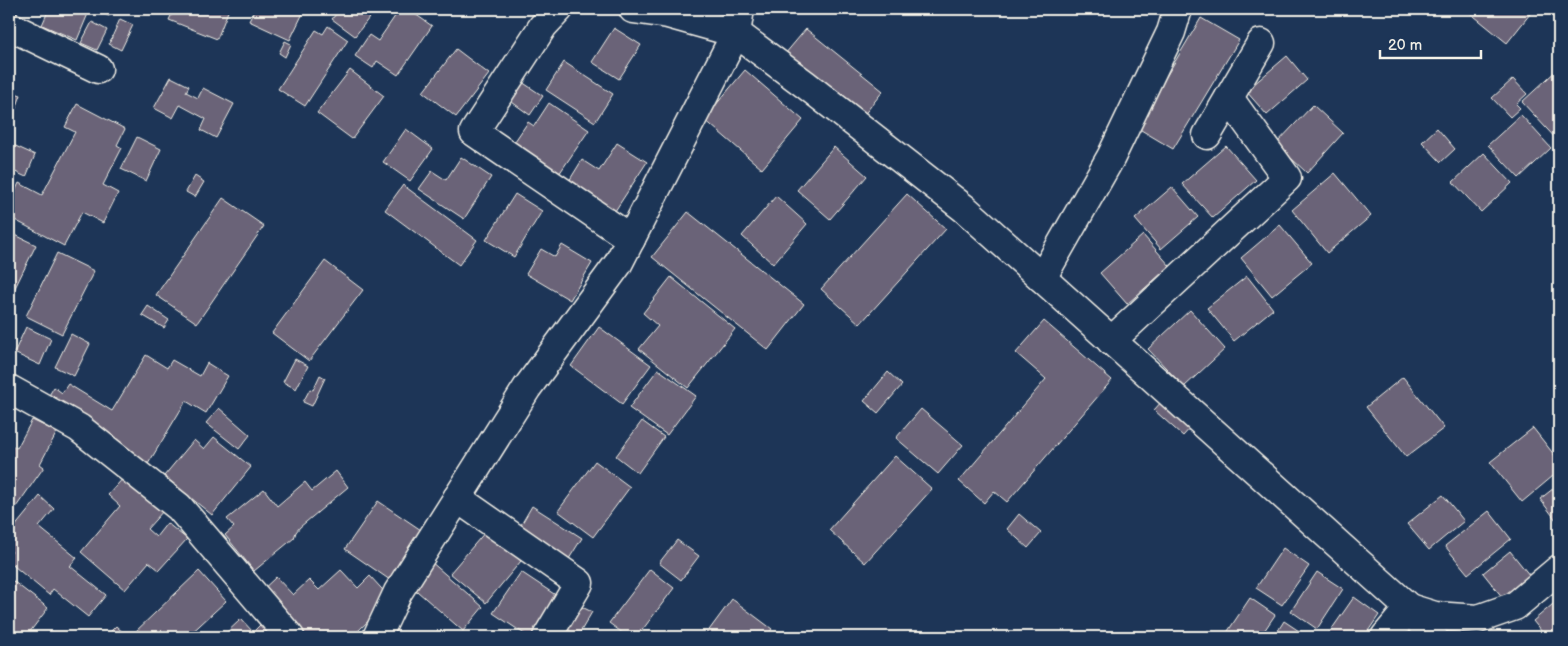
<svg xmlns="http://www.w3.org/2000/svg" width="1568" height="646" viewBox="0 0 1568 646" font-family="'Balsamiq Sans',sans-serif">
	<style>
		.building { fill: #6a6478; stroke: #f4f1e8 }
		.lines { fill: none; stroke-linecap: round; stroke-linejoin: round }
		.minor-casing { stroke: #f4f1e8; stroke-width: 31 }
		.minor { stroke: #1d3557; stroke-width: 28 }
	</style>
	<rect width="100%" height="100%" fill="#1d3557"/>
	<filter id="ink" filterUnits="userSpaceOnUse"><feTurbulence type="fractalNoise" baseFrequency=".02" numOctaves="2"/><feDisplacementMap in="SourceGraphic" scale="10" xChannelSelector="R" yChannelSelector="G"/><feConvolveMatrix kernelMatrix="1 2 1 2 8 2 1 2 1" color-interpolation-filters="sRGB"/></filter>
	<g filter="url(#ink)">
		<g class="building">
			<polygon points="49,9 90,9 77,40 42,25"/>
			<polygon points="91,9 113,9 109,16"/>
			<polygon points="174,9 229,9 217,39 169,20"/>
			<polygon points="255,9 305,9 290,40 249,21"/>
			<polygon points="340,9 376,9 355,36 332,19"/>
			<polygon points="400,9 408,9 432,26 398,75 377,61 373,68 355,56 369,35 378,41"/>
			<polygon points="1471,9 1526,9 1530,14 1507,43 1469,12"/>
			<polygon points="1201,18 1239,40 1173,149 1136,127"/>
			<polygon points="120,19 133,25 121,50 109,44"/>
			<polygon points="92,22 107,30 97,50 81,43"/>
			<polygon points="328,26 348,40 305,106 278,89 316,30 323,34"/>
			<polygon points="614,28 641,45 619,79 592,62"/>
			<polygon points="806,29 883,91 863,116 785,54"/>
			<polygon points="285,41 291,44 285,57 279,53"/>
			<polygon points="456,49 489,74 456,117 423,92"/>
			<polygon points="1287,56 1307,80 1267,115 1246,91"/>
			<polygon points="564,62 613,94 595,122 546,90"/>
			<polygon points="1559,68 1559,142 1522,102"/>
			<polygon points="350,70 384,96 352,139 317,113"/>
			<polygon points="745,70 803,120 762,169 704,119"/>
			<polygon points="171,77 189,86 186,92 198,98 203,88 234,104 216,138 201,130 206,119 180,105 173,118 154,108"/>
			<polygon points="1513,79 1527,94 1516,104 1520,108 1510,117 1492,98"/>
			<polygon points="522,82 543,96 530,115 509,100"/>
			<polygon points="9,91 21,95 10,125 9,125"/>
			<polygon points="549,103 589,130 559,174 513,144 528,122 534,126"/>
			<polygon points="77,104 125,129 117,145 122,148 103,185 118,193 103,223 82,212 64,246 9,217 9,204 19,183 42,195 75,132 65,127"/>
			<polygon points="1313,105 1343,133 1307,173 1276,144"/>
			<polygon points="1521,115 1551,148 1519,178 1488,145"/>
			<polygon points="1437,128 1455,149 1441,162 1422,142"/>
			<polygon points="406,129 433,149 410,181 383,162"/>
			<polygon points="137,137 161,149 146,181 121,169"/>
			<polygon points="9,143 35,155 26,177 9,169"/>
			<polygon points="617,143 647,162 615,211 569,181 582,160 599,171"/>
			<polygon points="1226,146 1256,180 1213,218 1182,184"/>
			<polygon points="834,147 867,176 830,219 797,190"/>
			<polygon points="1484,153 1512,183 1481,212 1453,182"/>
			<polygon points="461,157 491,177 464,219 419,189 432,171 446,180"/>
			<polygon points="1335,173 1371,216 1327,253 1292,210"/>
			<polygon points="195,176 204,182 195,197 186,192"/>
			<polygon points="403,185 477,240 459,265 385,210"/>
			<polygon points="1172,187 1198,217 1161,249 1135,219"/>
			<polygon points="515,194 542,211 514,257 486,240"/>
			<polygon points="907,194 946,229 860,324 821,289"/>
			<polygon points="776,196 807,224 773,264 742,236"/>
			<polygon points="223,198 264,226 197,323 156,295"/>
			<polygon points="688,212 804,304 768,350 652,257"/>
			<polygon points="1280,225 1312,263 1272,296 1241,258"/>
			<polygon points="9,232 36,245 10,298 9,298"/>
			<polygon points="1143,235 1170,266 1127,304 1100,273"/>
			<polygon points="562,245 592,263 570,300 526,274 541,249 555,257"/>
			<polygon points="57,253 94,271 62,334 26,316"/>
			<polygon points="325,261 363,290 309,361 272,333"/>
			<polygon points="1247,276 1273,309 1234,341 1207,308"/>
			<polygon points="671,277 735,329 688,388 639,349 658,326 643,313"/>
			<polygon points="148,306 169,320 164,328 142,315"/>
			<polygon points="1190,310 1225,349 1184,387 1148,349"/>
			<polygon points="1044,321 1112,380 1007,502 994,491 984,503 959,481 1046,379 1016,353"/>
			<polygon points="26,327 51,339 40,365 14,353"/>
			<polygon points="599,327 651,365 622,404 571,366"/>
			<polygon points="71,334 90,344 74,376 55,367"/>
			<polygon points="146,355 167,368 172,360 200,376 207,363 228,376 206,413 186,401 148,464 45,402 54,387 62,393 68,384 112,411"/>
			<polygon points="295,359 308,366 296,389 283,382"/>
			<polygon points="658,369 696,396 667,435 629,408"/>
			<polygon points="888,372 902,385 878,413 864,401"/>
			<polygon points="320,375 325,378 312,406 303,402 310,389 313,390"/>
			<polygon points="1403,377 1444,428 1406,457 1366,407"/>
			<polygon points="1163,400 1192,426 1183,436 1154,410"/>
			<polygon points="219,408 250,435 239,449 206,423"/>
			<polygon points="921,409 963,445 938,474 896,438"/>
			<polygon points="9,418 14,421 9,430"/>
			<polygon points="32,420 57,432 40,464 44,467 16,507 9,502 9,453 13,446 17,448"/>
			<polygon points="642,421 664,437 638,473 616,456"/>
			<polygon points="1533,428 1559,461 1559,471 1522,502 1490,462"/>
			<polygon points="214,437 251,467 212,515 164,476 194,440 204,449"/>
			<polygon points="895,456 932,489 865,563 829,530"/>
			<polygon points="595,461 630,487 593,537 558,511"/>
			<polygon points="336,471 348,487 300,527 296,532 294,538 254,571 225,535 234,527 227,519 264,489 277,506 305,482 312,491"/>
			<polygon points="125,476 164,510 147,529 156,537 167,523 187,539 159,570 149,562 125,590 81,552 120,506 108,495"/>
			<polygon points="1559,484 1559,524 1540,499"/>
			<polygon points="1443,495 1464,521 1429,550 1407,524"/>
			<polygon points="40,496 54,509 39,527 77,558 70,566 106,595 88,617 53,589 49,595 9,562 9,555 12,552 9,549 9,534"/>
			<polygon points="378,501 424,532 390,580 345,549"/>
			<polygon points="532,506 582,538 567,562 518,530"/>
			<polygon points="1489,511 1511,539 1468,574 1445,546"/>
			<polygon points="1019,514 1041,533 1028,548 1007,529"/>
			<polygon points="486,531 521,561 486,603 450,573"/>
			<polygon points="677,540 699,556 681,580 659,563"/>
			<polygon points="1283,548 1309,566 1282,605 1256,588"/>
			<polygon points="1510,551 1530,576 1503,598 1483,573"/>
			<polygon points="430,561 483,607 463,631 410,585"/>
			<polygon points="650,569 674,588 637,637 628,637 609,623"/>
			<polygon points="341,570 358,588 370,576 391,599 358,631 364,637 300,637 259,593 276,577 293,595 309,580 319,590"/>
			<polygon points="199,571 226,601 187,637 138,637 134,633"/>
			<polygon points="521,572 560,598 533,637 529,637 493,613"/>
			<polygon points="1317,572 1343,589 1317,629 1291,611"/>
			<polygon points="9,578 48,608 26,637 9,637"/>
			<polygon points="1354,597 1379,615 1364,637 1328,637 1327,636"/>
			<polygon points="1250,598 1275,615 1260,637 1224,637"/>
			<polygon points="732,599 772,629 766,637 704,637"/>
			<polygon points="1559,599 1559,637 1546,637 1533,621"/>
			<polygon points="580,606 592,612 578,636 567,629"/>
			<polygon points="241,619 253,632 264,621 272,629 263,637 222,637"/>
			<polygon points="1284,621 1308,637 1274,637"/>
			<polygon points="1460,624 1473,637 1448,637"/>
			<polygon points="116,626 128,637 105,637"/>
		</g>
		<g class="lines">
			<g class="minor-casing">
				<g id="minor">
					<polyline points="559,9 543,26 474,132 631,239"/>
					<polyline points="633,9 668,14 736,33 806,85 965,209 1409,608 1433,637"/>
					<polyline points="9,26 98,69"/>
					<polyline points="1207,135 1261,43"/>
					<polyline points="1042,278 1111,157 1171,32 1178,9"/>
					<polyline points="1111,341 1287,178 1229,98"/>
					<polyline points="9,389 79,428 179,507 290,637"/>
					<polyline points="457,498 579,583 547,637"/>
					<polyline points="1409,608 1435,616 1478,619 1515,606 1559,569"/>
					<polyline points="377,637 398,592 527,388 618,264 736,33 740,9"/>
					<polyline points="1385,637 1409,608"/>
				</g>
			</g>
			<use href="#minor" class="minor"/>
		</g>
	</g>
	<rect width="1568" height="646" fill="none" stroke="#1d3557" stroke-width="30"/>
	<rect x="15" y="15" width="1538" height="616" fill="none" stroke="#f4f1e8" stroke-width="2" filter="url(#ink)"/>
	<path d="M1380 50v8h101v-8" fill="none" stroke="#f4f1e8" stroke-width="2.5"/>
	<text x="1388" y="50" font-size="15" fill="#f4f1e8" stroke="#1d3557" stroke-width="4" paint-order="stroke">20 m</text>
</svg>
